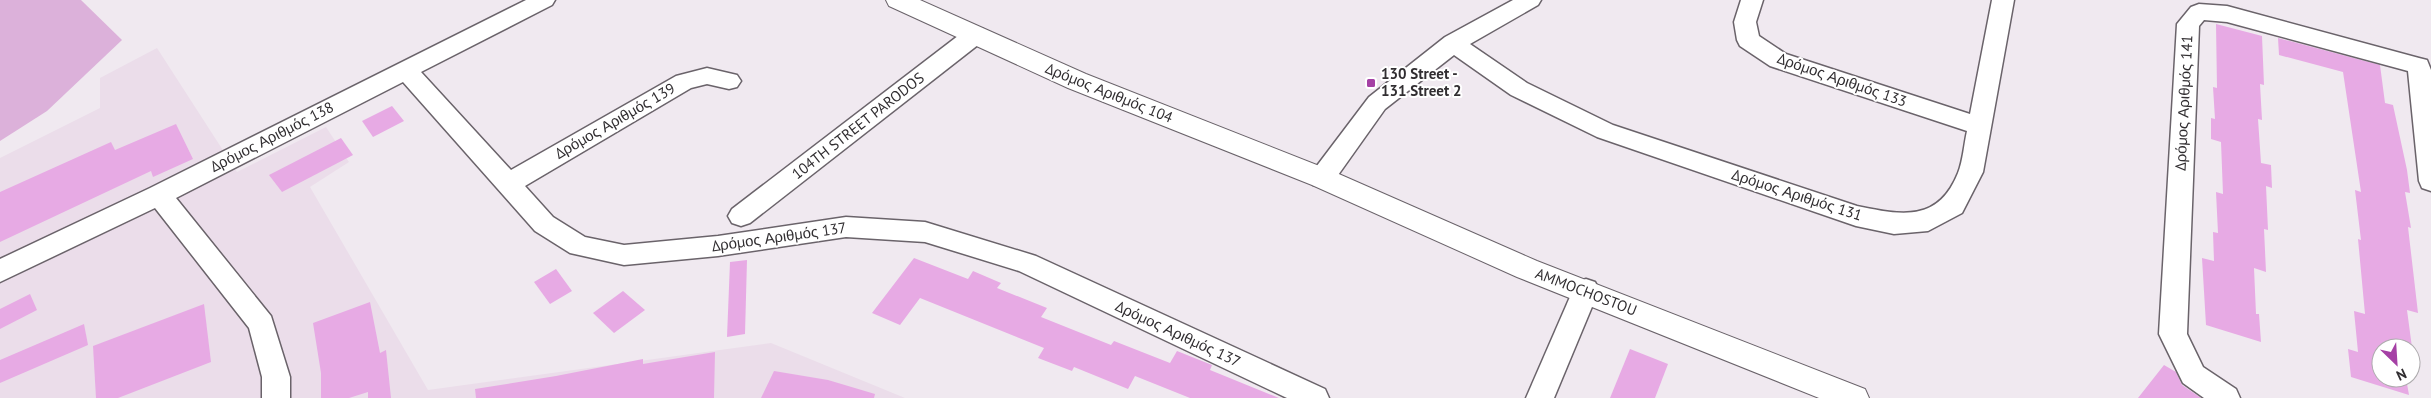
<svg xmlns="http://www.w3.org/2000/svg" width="2431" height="398" viewBox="0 0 2431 398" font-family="'PT Sans',sans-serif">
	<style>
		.built { fill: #ebddea }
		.green { fill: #dcb1da }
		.building { fill: #e7aae4 }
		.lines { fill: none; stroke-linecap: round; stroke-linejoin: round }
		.minor-casing { stroke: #6a636a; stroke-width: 3 }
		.tertiary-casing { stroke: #6a636a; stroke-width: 2 }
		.minor { fill: #fff; fill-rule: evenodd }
		.tertiary { fill: #fff; fill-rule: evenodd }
		.poi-dot { fill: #a540a5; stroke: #fff; stroke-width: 2 }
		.labels { text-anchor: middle; stroke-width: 4; stroke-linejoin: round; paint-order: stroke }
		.poi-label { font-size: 15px; font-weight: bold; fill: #312e31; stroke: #fff; text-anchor: start }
		.street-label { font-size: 15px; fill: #312e31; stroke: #fff }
	</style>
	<rect width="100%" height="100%" fill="#f0e9f0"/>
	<polygon class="built" points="157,48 237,172 326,127 349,162 310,187 428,390 771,343 905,398 0,398 0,158 100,108 100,78"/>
	<polygon class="green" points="0,0 81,0 122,40 47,111 0,141"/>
	<g class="building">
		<polygon points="2216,24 2262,36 2264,85 2260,84 2262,120 2258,119 2261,163 2271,165 2272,188 2266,186 2268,230 2264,229 2266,272 2254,268 2256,314 2259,314 2261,342 2206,325 2202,258 2214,261 2213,232 2218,233 2216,192 2223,194 2221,142 2211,139 2211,118 2215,119 2213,87 2217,88"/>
		<polygon points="2278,38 2380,65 2385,103 2393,105 2407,170 2410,193 2405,192 2411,228 2408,227 2418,313 2407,310 2413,355 2411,355 2411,348 2381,348 2381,378 2406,378 2409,395 2351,377 2348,349 2358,352 2354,311 2365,314 2358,239 2361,240 2355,190 2361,192 2343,72 2279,55"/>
		<polygon points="392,106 404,121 373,137 362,121"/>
		<polygon points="176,124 193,159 153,177 151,171 0,242 0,192 111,142 115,150"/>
		<polygon points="341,138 353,155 282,192 269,175"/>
		<polygon points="914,258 968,279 973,271 1001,283 997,288 1047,308 1041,317 1111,345 1114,341 1170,363 1177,351 1212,365 1210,370 1279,398 1190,398 1135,376 1128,389 1074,367 1072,371 1038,358 1044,348 920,298 900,325 872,313"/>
		<polygon points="747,260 745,334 727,337 730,262"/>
		<polygon points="556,269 572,291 550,304 534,282"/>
		<polygon points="623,291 645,310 614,333 593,313"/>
		<polygon points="30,294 37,310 0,329 0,309"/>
		<polygon points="370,302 380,353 386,350 391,398 368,398 368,392 349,398 321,398 321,373 313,323"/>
		<polygon points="204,304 211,362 118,398 96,398 93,346"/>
		<polygon points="84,324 88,345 0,383 0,360"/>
		<polygon points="1630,349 1668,364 1655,398 1610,398"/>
		<polygon points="715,352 714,398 476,398 475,389 556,376 643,359 643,364"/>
		<polygon points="2164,365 2176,372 2182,385 2201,398 2138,398"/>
		<polygon points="774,371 828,380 875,394 874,398 761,398"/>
	</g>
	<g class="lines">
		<g class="minor-casing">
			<g id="minor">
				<polygon points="526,0 555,0 552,5 421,72 511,170 676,76 707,68 737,75 741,81 737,87 729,89 707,84 691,88 525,186 553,217 585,237 624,245 718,236 846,217 925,222 1036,256 1325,389 1329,398 1287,398 1019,271 925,242 846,237 718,256 624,265 570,253 535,231 403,82 176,198 271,316 290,377 290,398 262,398 262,377 249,328 155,208 0,282 0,259 150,188"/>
				<path d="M1513 0H1541L1538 5 1470 44 1527 83 1613 125 1857 206C1901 215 1938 223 1958 173 1963 161 1964 144 1967 131L1770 66 1740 46 1737 40 1734 22 1741 0H1763L1756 22 1759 36 1786 54 1970 114 1992 0H2014L1983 172 1962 213 1928 231 1894 234 1856 226 1597 137 1511 95 1454 55 1385 109 1331 185 1322 187 1313 185 1310 178 1313 171 1369 97 1445 37Z"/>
				<polygon points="2199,4 2227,6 2419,58 2427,60 2431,70 2431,191 2422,188 2419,181 2408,71 2227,22 2204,20 2199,26 2187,334 2203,367 2236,389 2240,398 2204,398 2183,383 2159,334 2177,24 2191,7"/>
				<polygon points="975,27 983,29 986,35 983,41 750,223 741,226 732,223 728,216 732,209 967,29"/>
				<polygon points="1586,279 1595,282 1599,290 1554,398 1526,398 1573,290 1577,282"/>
			</g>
		</g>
		<g class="tertiary-casing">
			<polygon id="tertiary" points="886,0 920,0 1086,74 1332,171 1537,261 1865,389 1869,398 1819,398 1517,277 1312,185 1068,88 889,6"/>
		</g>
		<use href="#minor" class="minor"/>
		<use href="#tertiary" class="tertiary"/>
	</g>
	<rect class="poi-dot" x="1366" y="78" width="10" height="10" rx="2.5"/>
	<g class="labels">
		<g class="poi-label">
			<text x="1381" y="79">130 Street -<tspan x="1381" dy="17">131 Street 2</tspan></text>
		</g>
		<g class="street-label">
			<text transform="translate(1842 80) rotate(19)" y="5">Δρόμος Αριθμός 133</text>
			<text transform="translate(1109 93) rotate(22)" y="5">Δρόμος Αριθμός 104</text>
			<text transform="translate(2184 103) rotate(-87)" y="5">Δρόμος Αριθμός 141</text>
			<text transform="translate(615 121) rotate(-30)" y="5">Δρόμος Αριθμός 139</text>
			<text transform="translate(858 126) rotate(-38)" y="5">104TH STREET PARODOS</text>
			<text transform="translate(272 137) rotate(-27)" y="5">Δρόμος Αριθμός 138</text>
			<text transform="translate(1797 195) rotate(18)" y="5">Δρόμος Αριθμός 131</text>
			<text transform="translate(779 237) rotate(-8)" y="5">Δρόμος Αριθμός 137</text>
			<text transform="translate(1586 292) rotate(21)" y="5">AMMOCHOSTOU</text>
			<text transform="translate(1178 334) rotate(25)" y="5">Δρόμος Αριθμός 137</text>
		</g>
	</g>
	<g transform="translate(2396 363) rotate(155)"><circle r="24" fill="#ffffff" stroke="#adabad"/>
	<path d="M0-4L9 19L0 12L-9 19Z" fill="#a540a5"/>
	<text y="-8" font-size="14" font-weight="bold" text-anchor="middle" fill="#312e31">N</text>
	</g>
</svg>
